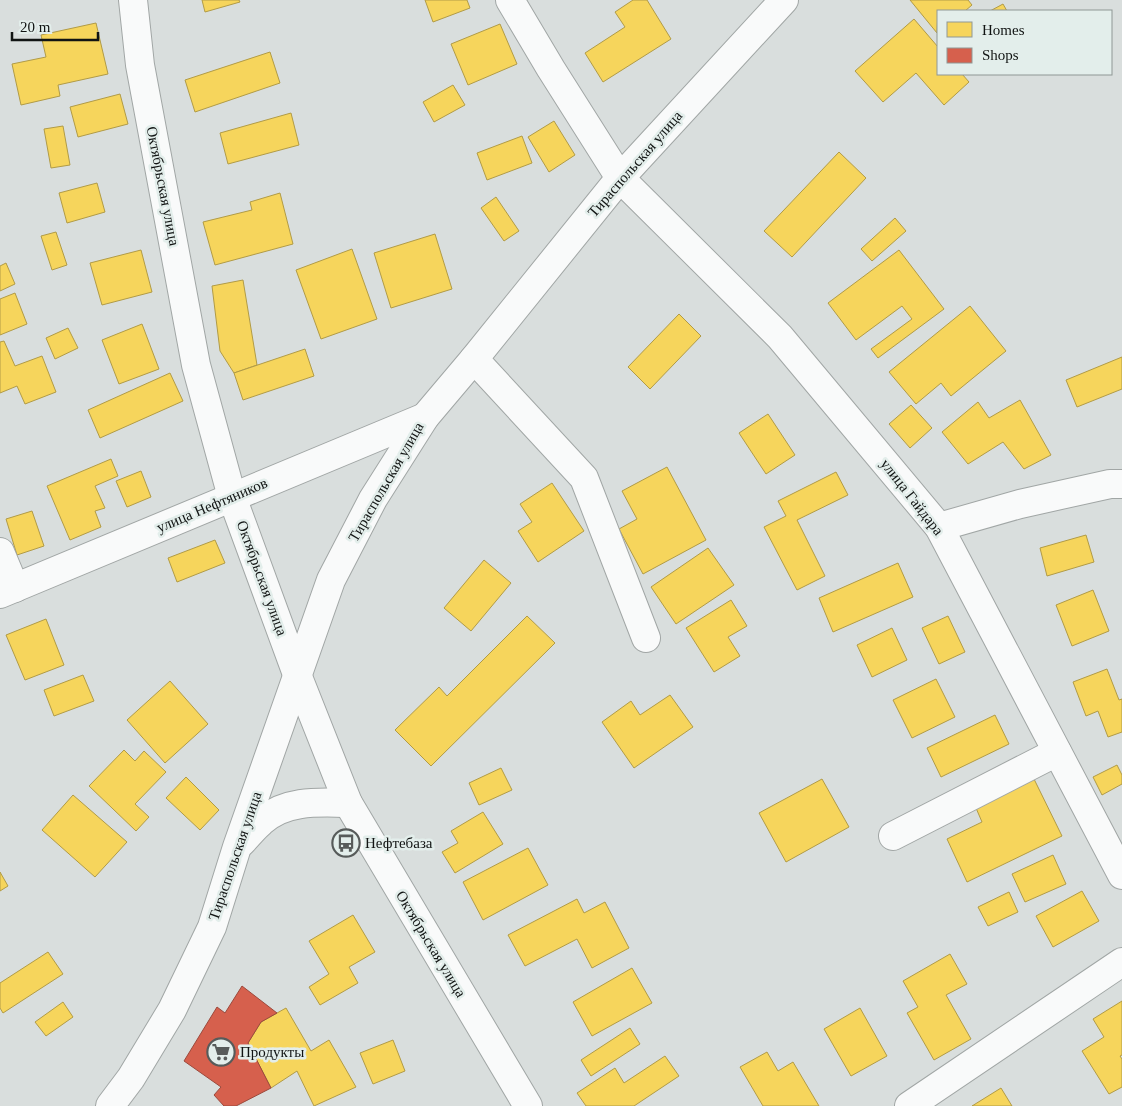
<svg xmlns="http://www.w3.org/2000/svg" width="1122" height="1106" viewBox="0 0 1122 1106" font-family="'Times New Roman',serif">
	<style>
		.homes { fill: #f6d55c; stroke: #b19b46 }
		.shops { fill: #d6604d; stroke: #9b493c }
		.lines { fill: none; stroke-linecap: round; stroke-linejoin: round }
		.minor-casing { stroke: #a1a6a5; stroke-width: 30 }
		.minor { stroke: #f9fafa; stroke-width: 28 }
		.labels { text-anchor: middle; stroke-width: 5; stroke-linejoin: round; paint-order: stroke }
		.street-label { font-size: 15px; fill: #111413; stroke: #e3eeeb }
		.poi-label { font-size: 15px; fill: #111413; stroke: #e3eeeb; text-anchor: start }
	</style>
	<rect width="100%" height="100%" fill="#d9dedd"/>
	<g class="homes">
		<polygon points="202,0 239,0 240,2 205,12"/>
		<polygon points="425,0 467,0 470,8 433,22"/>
		<polygon points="633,0 647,0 671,39 603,82 585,53 625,27 615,12"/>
		<polygon points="910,0 968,0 972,5 965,11 938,11 937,33"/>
		<polygon points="1003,4 1007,11 990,11"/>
		<polygon points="914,19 938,47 938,74 962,74 969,82 944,105 916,73 883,102 855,71"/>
		<polygon points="96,23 108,74 58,85 60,96 21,105 12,64 46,57 41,35"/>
		<polygon points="500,24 517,64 468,85 451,44"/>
		<polygon points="270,52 280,83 195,112 185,80"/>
		<polygon points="453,85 465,105 434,122 423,102"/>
		<polygon points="120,94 128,124 78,137 70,107"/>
		<polygon points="291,113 299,145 228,164 220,133"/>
		<polygon points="554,121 575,155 549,172 528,137"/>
		<polygon points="63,126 70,165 51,168 44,129"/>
		<polygon points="522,136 532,163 487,180 477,153"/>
		<polygon points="839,152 866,178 792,257 764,231"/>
		<polygon points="97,183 105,212 67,223 59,193"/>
		<polygon points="280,193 293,244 215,265 203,222 252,210 250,202"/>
		<polygon points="496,197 519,231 504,241 481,208"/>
		<polygon points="895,218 906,231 872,261 861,249"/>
		<polygon points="56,232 67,265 52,270 41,236"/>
		<polygon points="435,234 452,289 391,308 374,253"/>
		<polygon points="352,249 377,319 321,339 296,270"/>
		<polygon points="141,250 152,292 102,305 90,263"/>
		<polygon points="899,250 944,309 878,358 871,349 912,319 902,306 856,340 828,303"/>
		<polygon points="6,263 15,284 0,291 0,266"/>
		<polygon points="243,280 257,365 234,373 220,351 212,286"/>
		<polygon points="15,293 27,324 0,335 0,299"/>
		<polygon points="970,306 1006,351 951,396 941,383 916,404 889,372"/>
		<polygon points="679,314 701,336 650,389 628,367"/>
		<polygon points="142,324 159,369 119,384 102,340"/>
		<polygon points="68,328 78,348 55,359 46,338"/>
		<polygon points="4,341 15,366 42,356 56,392 25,404 17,386 0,393 0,342"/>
		<polygon points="305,349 314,376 243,400 234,373"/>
		<polygon points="1122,357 1122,389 1077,407 1066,380"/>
		<polygon points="170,373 183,401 100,438 88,410"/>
		<polygon points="1020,400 1051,455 1024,469 1003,442 968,464 942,432 978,402 989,418"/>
		<polygon points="911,405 932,428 910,448 889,424"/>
		<polygon points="768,414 795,455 766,474 739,433"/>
		<polygon points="111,459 118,476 95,486 105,508 95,511 101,527 70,540 47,486"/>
		<polygon points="667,467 706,540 643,574 619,529 637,519 622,491"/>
		<polygon points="141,471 151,497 127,507 116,481"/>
		<polygon points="836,472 848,495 797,520 825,576 797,590 764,527 786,516 778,501"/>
		<polygon points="552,483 584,531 538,562 518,531 532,522 520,504"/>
		<polygon points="32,511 44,546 17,555 6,519"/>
		<polygon points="1086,535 1094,562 1047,576 1040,548"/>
		<polygon points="215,540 225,563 177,582 168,558"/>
		<polygon points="708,548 734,585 676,624 651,587"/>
		<polygon points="484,560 511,583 471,631 444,608"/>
		<polygon points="898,563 913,597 833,632 819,598"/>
		<polygon points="1093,590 1109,631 1072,646 1056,605"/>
		<polygon points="731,600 747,626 728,637 740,656 714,672 686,628"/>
		<polygon points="527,616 555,643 431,766 395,730 439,687 447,696"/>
		<polygon points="948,616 965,652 939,664 922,628"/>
		<polygon points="46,619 64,665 25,680 6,635"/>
		<polygon points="892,628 907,660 872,677 857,645"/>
		<polygon points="1107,669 1119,700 1122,699 1122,732 1108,737 1098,711 1086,716 1073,682"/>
		<polygon points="83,675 94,701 54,716 44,690"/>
		<polygon points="936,679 955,717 912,738 893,700"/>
		<polygon points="170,681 208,724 165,763 127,720"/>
		<polygon points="670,695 693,727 634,768 602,722 631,701 640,715"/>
		<polygon points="995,715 1009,744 941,777 927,748"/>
		<polygon points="124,750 135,761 144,751 166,772 135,804 149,817 136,831 89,786"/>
		<polygon points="1117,765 1122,775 1122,784 1102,795 1093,777"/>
		<polygon points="501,768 512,790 479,805 469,783"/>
		<polygon points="186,777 219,810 200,830 166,798"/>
		<polygon points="822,779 849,827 786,862 759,813"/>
		<polygon points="1034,779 1062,836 967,882 947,839 982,822 976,808"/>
		<polygon points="73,795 127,842 95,877 42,830"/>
		<polygon points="483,812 503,844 455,873 442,852 458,843 451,831"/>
		<polygon points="528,848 548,885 483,920 463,882"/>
		<polygon points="1053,855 1066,884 1025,902 1012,874"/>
		<polygon points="0,872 8,886 0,891"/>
		<polygon points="1082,891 1099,921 1053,947 1036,916"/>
		<polygon points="1009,892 1018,912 988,926 978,907"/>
		<polygon points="577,899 584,913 605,902 629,948 592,968 577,939 525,966 508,935"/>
		<polygon points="353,915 375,952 349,967 358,983 320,1005 309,987 329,974 309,941"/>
		<polygon points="48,952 63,974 3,1013 0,1008 0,983"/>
		<polygon points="950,954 967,984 946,995 971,1039 934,1060 907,1013 918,1007 903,981"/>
		<polygon points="632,968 652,1003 592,1036 573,1002"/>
		<polygon points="1122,1001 1122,1055 1120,1056 1122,1059 1122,1087 1109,1094 1082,1051 1104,1037 1093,1019"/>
		<polygon points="63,1002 73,1017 46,1036 35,1022"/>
		<polygon points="286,1008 311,1051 329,1040 356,1087 314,1106 297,1071 271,1088 248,1043 261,1022"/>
		<polygon points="860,1008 887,1056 851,1076 824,1029"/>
		<polygon points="630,1028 640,1044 591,1076 581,1060"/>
		<polygon points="393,1040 405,1071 373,1084 360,1053"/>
		<polygon points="767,1052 778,1071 793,1062 819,1106 763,1106 740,1067"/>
		<polygon points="665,1056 679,1076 634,1106 586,1106 577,1093 615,1068 624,1083"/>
		<polygon points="1001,1088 1012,1106 972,1106"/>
	</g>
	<polygon class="shops" points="242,986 277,1013 261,1022 248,1043 271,1088 236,1106 224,1106 214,1095 221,1087 184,1061 217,1007 225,1013"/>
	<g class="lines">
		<g class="minor-casing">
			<g id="minor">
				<polyline points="133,0 140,65 196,365 232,497 298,677 348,803 528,1106"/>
				<polyline points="510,0 551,69 620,178 780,337 939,527 1122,875"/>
				<polyline points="474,359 584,478 646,638"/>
				<polyline points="939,527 1020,504 1110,484 1122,484"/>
				<polyline points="0,552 15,588"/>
				<polyline points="0,594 425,417"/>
				<polyline points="893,836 1057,752"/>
				<path d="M242 842C248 835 254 828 261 822 284 800 318 802 348 803"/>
				<polyline points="110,1106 131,1078 172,1010 212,927 237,847 331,580 373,499 425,417 474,359 620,178 784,0"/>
				<polyline points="909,1106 1122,962"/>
			</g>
		</g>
		<use href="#minor" class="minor"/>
	</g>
	<defs>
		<g id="bus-ring" transform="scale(1.4375)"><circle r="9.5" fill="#e3eeeb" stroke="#575b5a" stroke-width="1.5"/><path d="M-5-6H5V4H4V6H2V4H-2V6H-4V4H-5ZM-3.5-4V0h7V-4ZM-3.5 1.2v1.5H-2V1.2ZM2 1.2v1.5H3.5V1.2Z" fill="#575b5a"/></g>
		<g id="supermarket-ring" transform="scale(1.4375)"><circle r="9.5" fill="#e3eeeb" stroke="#575b5a" stroke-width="1.5"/><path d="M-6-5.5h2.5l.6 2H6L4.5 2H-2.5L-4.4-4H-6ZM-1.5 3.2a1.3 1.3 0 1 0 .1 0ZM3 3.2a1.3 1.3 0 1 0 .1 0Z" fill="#575b5a"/></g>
	</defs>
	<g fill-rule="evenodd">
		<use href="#bus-ring" x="346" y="843"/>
		<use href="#supermarket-ring" x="221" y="1052"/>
	</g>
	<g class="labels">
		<g class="street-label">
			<text transform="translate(635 164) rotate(-49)" y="5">Тираспольская улица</text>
			<text transform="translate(163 186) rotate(79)" y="5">Октябрьская улица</text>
			<text transform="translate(386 482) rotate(-60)" y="5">Тираспольская улица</text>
			<text transform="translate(912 497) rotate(52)" y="5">улица Гайдара</text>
			<text transform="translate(212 505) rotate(-23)" y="5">улица Нефтяников</text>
			<text transform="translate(262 578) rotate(70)" y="5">Октябрьская улица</text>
			<text transform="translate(235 856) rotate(-71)" y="5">Тираспольская улица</text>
			<text transform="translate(431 944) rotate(59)" y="5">Октябрьская улица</text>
		</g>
		<g class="poi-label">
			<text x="365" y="848">Нефтебаза</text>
			<text x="240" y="1057">Продукты</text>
		</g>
	</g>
	<rect x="937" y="10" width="175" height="65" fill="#e3eeeb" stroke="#8f9795"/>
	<rect x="947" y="22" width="25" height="15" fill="#f6d55c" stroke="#8f9795"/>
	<text x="982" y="35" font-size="15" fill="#111413">Homes</text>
	<rect x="947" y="48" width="25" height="15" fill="#d6604d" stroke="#8f9795"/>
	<text x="982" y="60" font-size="15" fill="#111413">Shops</text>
	<path d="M12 32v8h86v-8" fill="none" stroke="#111413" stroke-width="2.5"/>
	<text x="20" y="32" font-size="15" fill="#111413" stroke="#e3eeeb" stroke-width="4" paint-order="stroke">20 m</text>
</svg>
